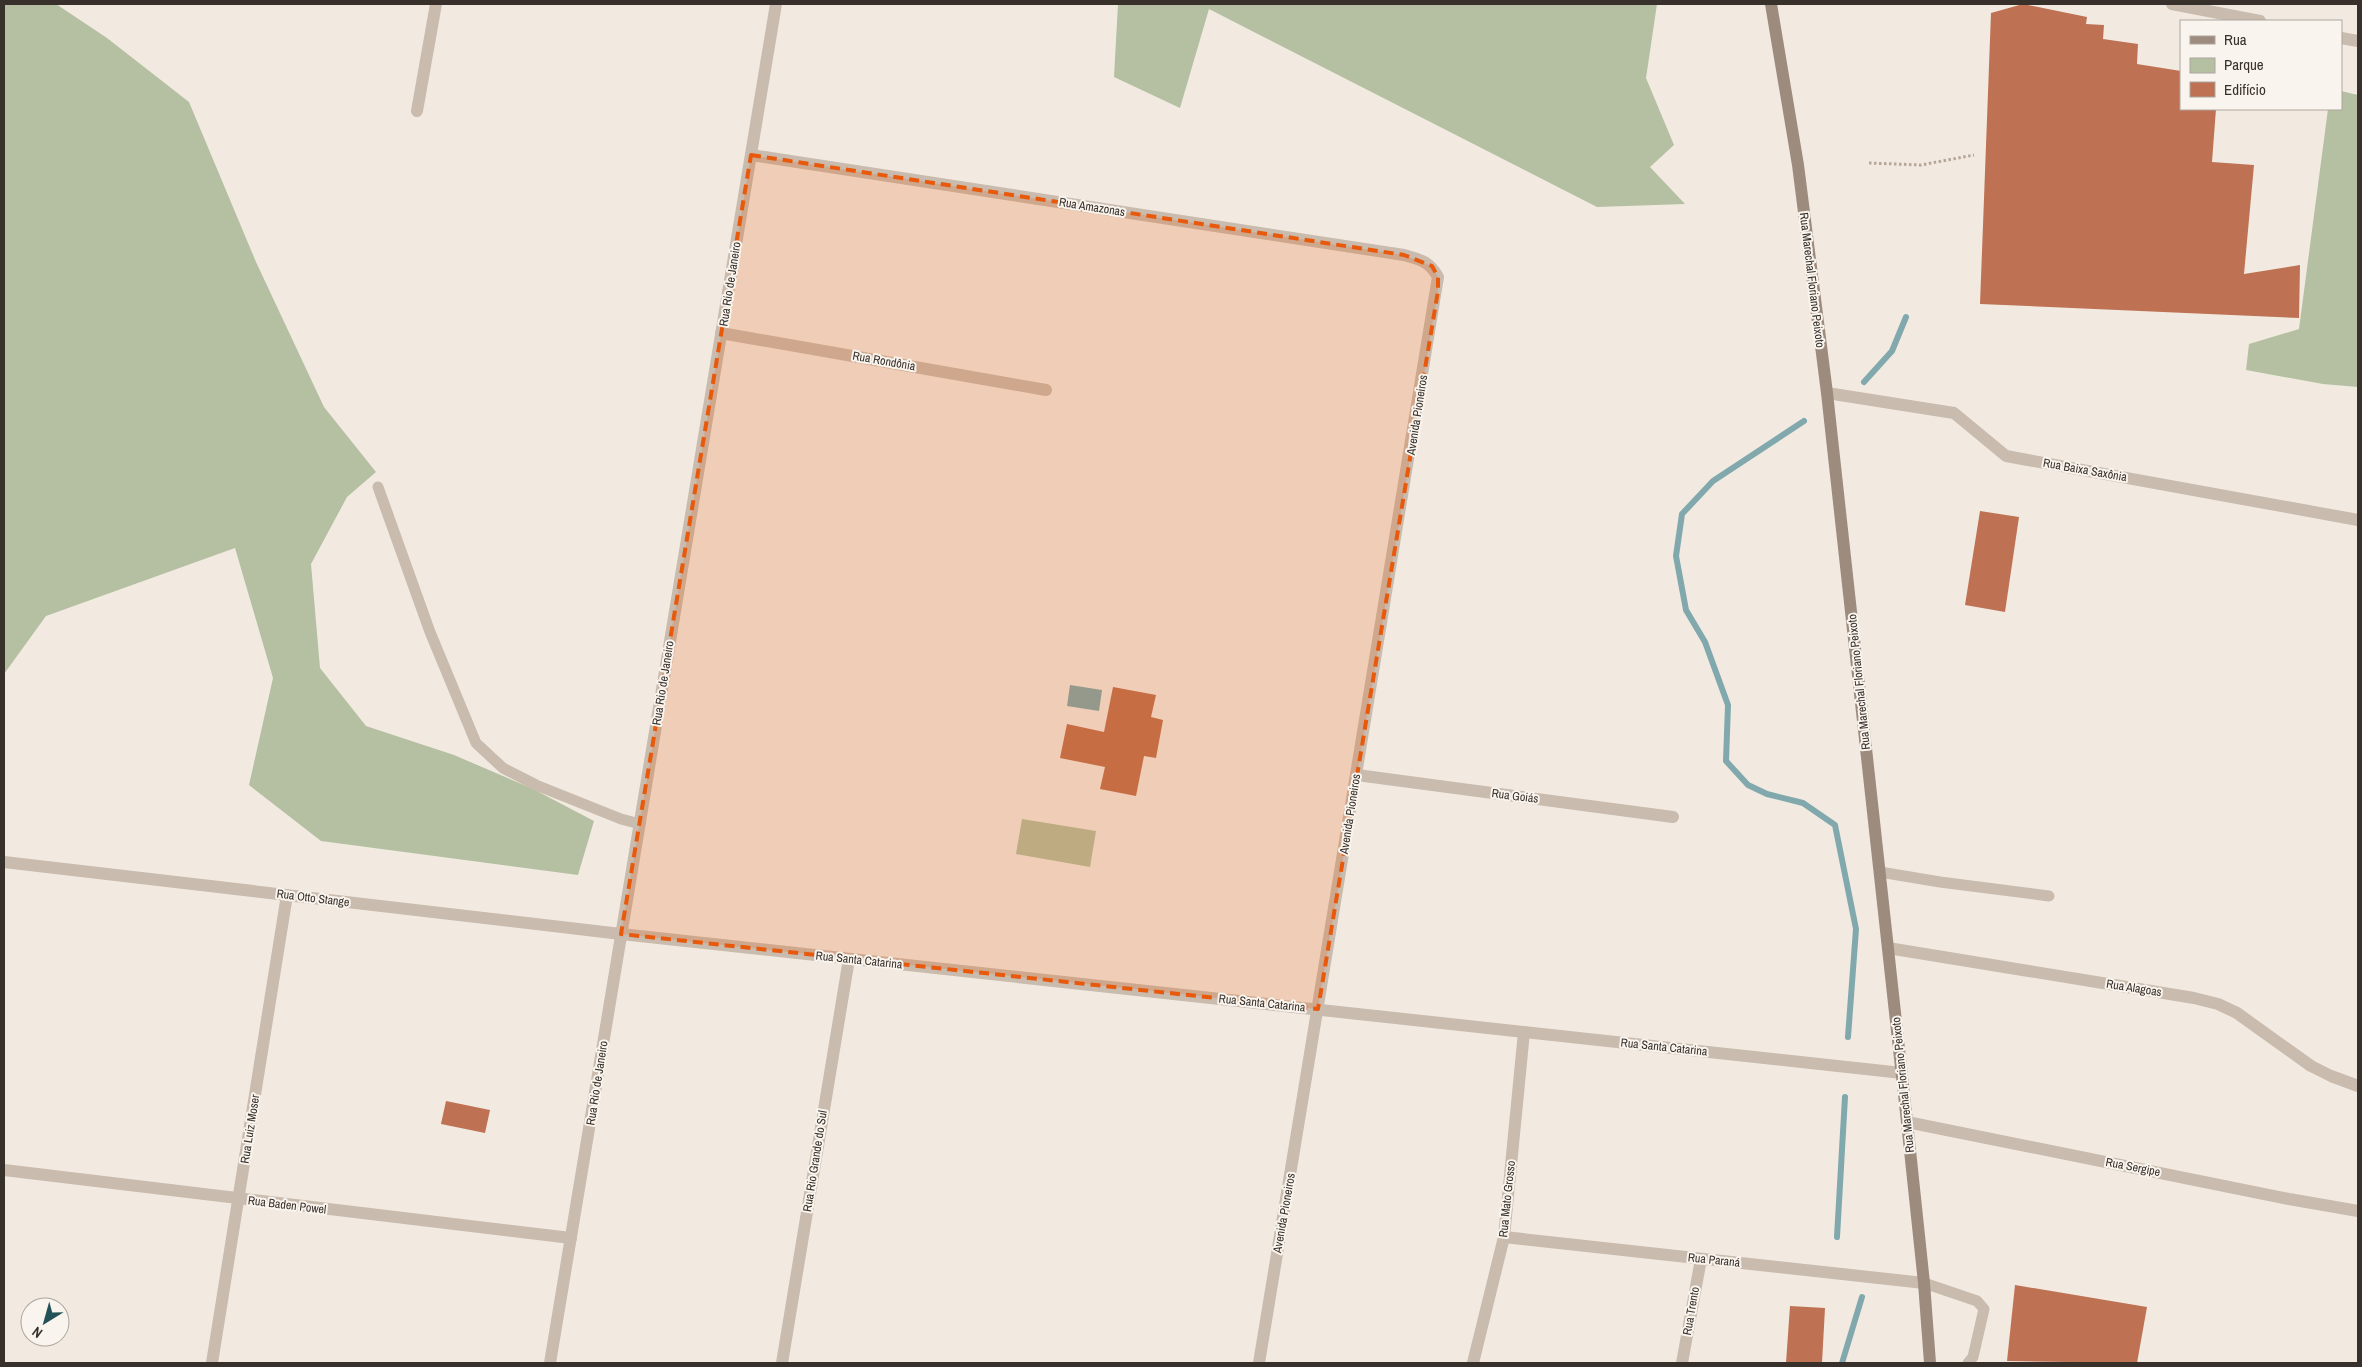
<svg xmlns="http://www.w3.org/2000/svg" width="2362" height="1367" viewBox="0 0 2362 1367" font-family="'Archivo Narrow',sans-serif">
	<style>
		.green { fill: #b4c0a1 }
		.water { fill: #81a9ad }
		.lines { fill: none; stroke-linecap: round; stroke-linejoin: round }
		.stream { stroke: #81a9ad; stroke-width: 6 }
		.building { fill: #be7253 }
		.path { stroke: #b5a697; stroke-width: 3; stroke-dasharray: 2.5 2.5; stroke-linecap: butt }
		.lane { stroke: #c9bbad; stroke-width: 11 }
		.street { stroke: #c9bbad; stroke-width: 12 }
		.secondary { stroke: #9d8b7e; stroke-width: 12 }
		.marked { fill: #e8590c; fill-opacity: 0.2; stroke: #e8590c; stroke-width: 4; stroke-dasharray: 10 6; stroke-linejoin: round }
		.labels { text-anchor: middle; stroke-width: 4; stroke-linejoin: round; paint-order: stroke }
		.street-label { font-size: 12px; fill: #38302b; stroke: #f9f4ed }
	</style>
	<rect width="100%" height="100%" fill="#f2eae1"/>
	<g class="green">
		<polygon points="4,4 56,4 107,38 189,102 256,262 324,407 376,472 347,497 311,564 320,668 366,726 454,755 533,789 594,821 578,875 321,841 249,785 273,678 235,548 46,616 4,674"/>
		<polygon points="1118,4 1657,4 1646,78 1674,145 1650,167 1685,204 1597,207 1209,9 1180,108 1114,77"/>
		<polygon points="2341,91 2358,95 2358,387 2323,384 2246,370 2249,344 2299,329 2328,109 2341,109"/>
		<polygon points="1022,819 1096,831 1090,867 1016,854"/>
	</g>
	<polygon class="water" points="1070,685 1102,690 1099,711 1067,706"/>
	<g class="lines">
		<g class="stream">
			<polyline points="1864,382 1892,351 1906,317"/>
			<polyline points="1804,421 1713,481 1682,514 1676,556 1686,610 1705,642 1728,705 1726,761 1748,785 1767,794 1803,803 1835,825 1856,929 1848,1037"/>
			<polyline points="1837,1237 1845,1097"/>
			<polyline points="1842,1363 1862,1297"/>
		</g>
	</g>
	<g class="building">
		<polygon points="2023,4 2087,17 2086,24 2104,25 2103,39 2138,44 2137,64 2181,71 2181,109 2216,109 2212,162 2254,165 2244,274 2300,265 2299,318 1980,304 1991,13"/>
		<polygon points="1980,511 2019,517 2005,612 1965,605"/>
		<polygon points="1113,687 1156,695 1151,717 1163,720 1156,758 1144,756 1136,796 1100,789 1105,767 1060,758 1067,724 1104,732"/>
		<polygon points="446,1101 490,1110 485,1133 441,1124"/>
		<polygon points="2015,1285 2147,1307 2137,1363 2007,1361"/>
		<polygon points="1790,1306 1825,1308 1822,1363 1786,1363"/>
	</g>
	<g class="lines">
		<polyline class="path" points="1869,163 1921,165 1974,155"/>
		<g class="lane">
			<polyline points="378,487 430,632 476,743 503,768 536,785 621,819 640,824"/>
			<polyline points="1880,872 1940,882 2049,896"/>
			<polyline points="1924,1283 1977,1301 1984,1309 1973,1357 1968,1363"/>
		</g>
		<g class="street">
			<polyline points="2172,4 2260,21"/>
			<polyline points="2341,38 2358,41"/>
			<polyline points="417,111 436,4"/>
			<path d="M751 155 1404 255C1421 260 1429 261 1438 277L1259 1363"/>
			<polyline points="721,333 1046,390"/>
			<polyline points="1827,393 1954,413 2006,456 2358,520"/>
			<polyline points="1357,775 1673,817"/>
			<polyline points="4,862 621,934 1902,1073"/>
			<polyline points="1888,948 2194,998 2218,1004 2237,1013 2311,1066 2331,1076 2358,1086"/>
			<polyline points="1907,1122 2289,1199 2358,1211"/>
			<polyline points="4,1170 571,1238"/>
			<polyline points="1504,1237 1924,1283"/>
			<polyline points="212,1363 287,895"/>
			<polyline points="550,1363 776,4"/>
			<polyline points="782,1363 849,959"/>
			<polyline points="1473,1363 1504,1237 1524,1032"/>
			<polyline points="1682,1363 1701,1259"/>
		</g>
		<polyline class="secondary" points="1771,4 1798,165 1827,393 1907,1122 1924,1283 1930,1363"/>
	</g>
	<path class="marked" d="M751 155 1404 255 1432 266 1438 277V291L1318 1009 621 934Z"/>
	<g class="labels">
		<g class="street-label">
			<text transform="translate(1092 207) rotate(9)" y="4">Rua Amazonas</text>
			<text transform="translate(1812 280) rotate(83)" y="4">Rua Marechal Floriano Peixoto</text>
			<text transform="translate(730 284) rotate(-81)" y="4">Rua Rio de Janeiro</text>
			<text transform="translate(884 361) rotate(10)" y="4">Rua Rondônia</text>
			<text transform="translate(1417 415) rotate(-81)" y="4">Avenida Pioneiros</text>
			<text transform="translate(2085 470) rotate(10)" y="4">Rua Baixa Saxônia</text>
			<text transform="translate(1859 682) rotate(-96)" y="4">Rua Marechal Floriano Peixoto</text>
			<text transform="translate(663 683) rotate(-81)" y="4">Rua Rio de Janeiro</text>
			<text transform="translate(1515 796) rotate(7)" y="4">Rua Goiás</text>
			<text transform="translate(1350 814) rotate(-81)" y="4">Avenida Pioneiros</text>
			<text transform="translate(313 898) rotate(7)" y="4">Rua Otto Stange</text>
			<text transform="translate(859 960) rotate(6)" y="4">Rua Santa Catarina</text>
			<text transform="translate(2134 988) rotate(9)" y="4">Rua Alagoas</text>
			<text transform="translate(1262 1003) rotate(6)" y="4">Rua Santa Catarina</text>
			<text transform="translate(1664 1047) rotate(6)" y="4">Rua Santa Catarina</text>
			<text transform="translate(597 1083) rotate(-81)" y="4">Rua Rio de Janeiro</text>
			<text transform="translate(1903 1085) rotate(-96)" y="4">Rua Marechal Floriano Peixoto</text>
			<text transform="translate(250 1129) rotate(-81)" y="4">Rua Luiz Moser</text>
			<text transform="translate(815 1161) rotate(-81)" y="4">Rua Rio Grande do Sul</text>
			<text transform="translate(2133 1167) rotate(11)" y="4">Rua Sergipe</text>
			<text transform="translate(1507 1199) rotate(-84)" y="4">Rua Mato Grosso</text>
			<text transform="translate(287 1205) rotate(7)" y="4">Rua Baden Powel</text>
			<text transform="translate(1284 1213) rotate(-80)" y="4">Avenida Pioneiros</text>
			<text transform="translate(1714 1260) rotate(6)" y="4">Rua Paraná</text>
			<text transform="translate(1691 1311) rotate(-80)" y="4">Rua Trento</text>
		</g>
	</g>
	<rect width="2362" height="1367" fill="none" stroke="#38302b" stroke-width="10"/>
	<rect x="2180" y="20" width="162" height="90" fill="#f9f4ed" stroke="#aca69f"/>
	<rect x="2190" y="36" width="25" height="8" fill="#9d8b7e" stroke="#aca69f"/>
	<text x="2224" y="45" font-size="15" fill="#38302b">Rua</text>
	<rect x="2190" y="58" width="25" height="15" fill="#b4c0a1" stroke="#aca69f"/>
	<text x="2224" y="70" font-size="15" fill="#38302b">Parque</text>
	<rect x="2190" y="82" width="25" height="15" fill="#be7253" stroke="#aca69f"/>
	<text x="2224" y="95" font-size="15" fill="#38302b">Edifício</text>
	<g transform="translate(45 1322) rotate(217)"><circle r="24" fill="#f9f4ed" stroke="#aca69f"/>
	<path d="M0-4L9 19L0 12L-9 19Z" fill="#235157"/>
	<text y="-8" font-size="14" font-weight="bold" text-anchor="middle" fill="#38302b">N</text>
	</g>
</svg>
